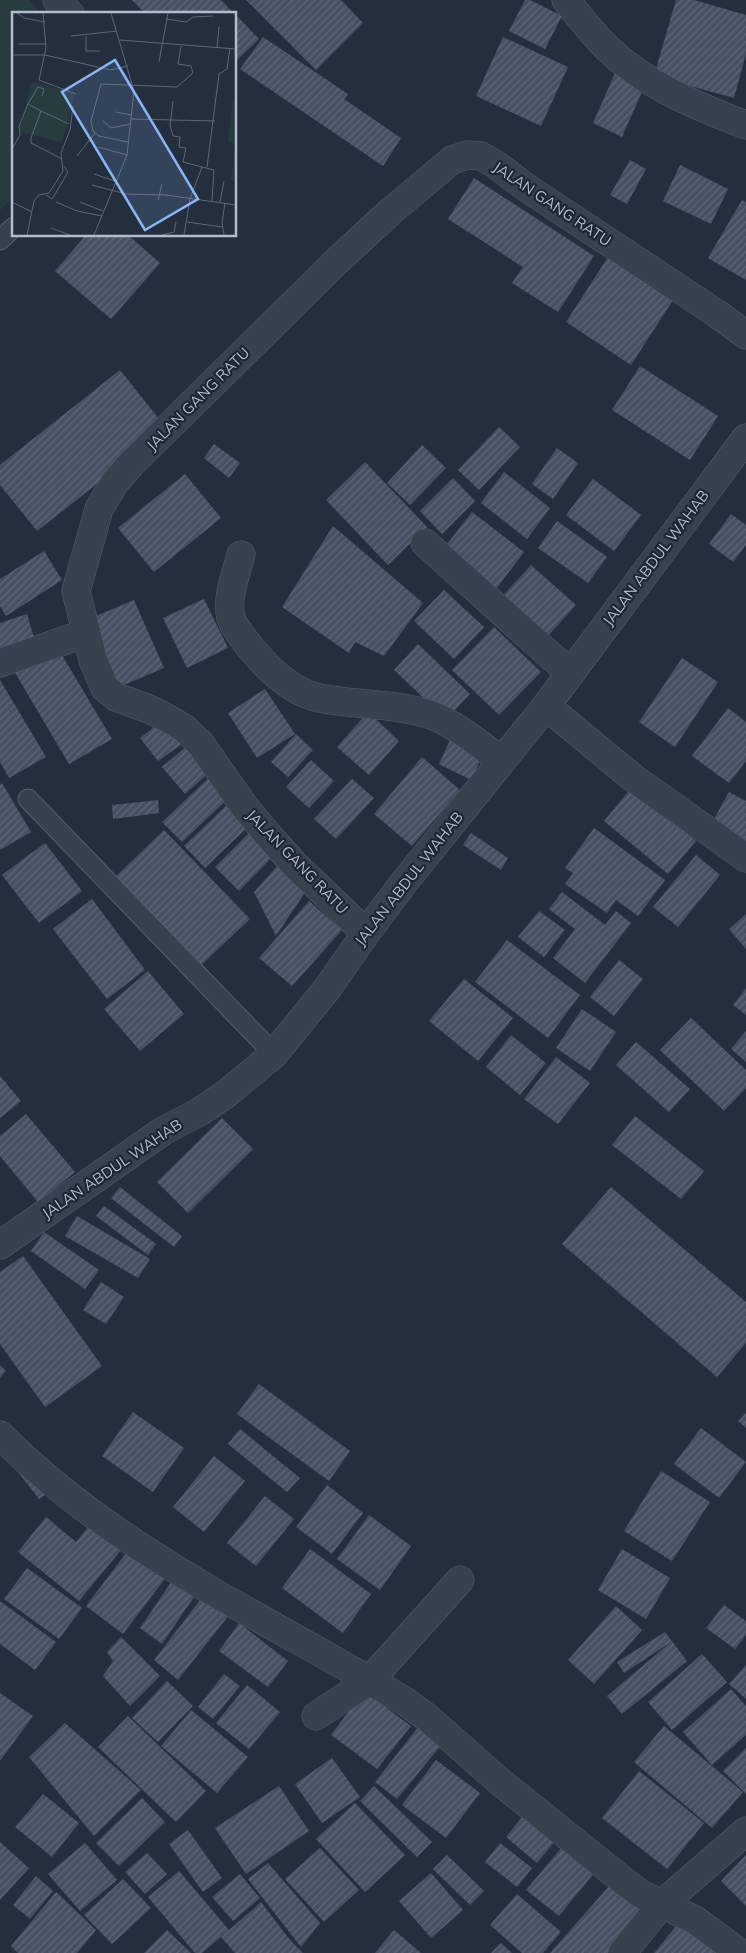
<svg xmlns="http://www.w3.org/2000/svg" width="746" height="1953" viewBox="0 0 746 1953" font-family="Mulish,sans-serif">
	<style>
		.garden { fill: #263c3f }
		.building { fill: url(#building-hatch) }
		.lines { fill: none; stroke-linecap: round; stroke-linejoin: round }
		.service-casing { stroke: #565f6c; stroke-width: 21 }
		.minor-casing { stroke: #565f6c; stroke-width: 29 }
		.tertiary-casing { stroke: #565f6c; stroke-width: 29 }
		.service { stroke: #38414e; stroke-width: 19 }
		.minor { stroke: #38414e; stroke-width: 28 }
		.tertiary { stroke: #38414e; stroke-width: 28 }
		.labels { text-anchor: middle; stroke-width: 4.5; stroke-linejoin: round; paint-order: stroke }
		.street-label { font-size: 15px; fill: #b4bcc9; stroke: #1d2633 }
		.inset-road { fill: none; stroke: #5e6776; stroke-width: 1 }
		.view { fill: #8ab4f8; fill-opacity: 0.15; stroke: #8ab4f8; stroke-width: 2.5 }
		.inset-edge { fill: none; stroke: #b4bcc9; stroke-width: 2.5 }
	</style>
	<defs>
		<pattern id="building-hatch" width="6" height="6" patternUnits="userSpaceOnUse" patternTransform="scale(1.25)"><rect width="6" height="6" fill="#455162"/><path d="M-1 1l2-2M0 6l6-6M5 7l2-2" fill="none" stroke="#5d6877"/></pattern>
	</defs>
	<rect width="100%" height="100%" fill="#242f3e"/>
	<polygon class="garden" points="0,0 29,0 42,14 14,14 14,196 0,210"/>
	<g class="building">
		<polygon points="132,0 221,0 234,14 146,14"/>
		<polygon points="246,0 341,0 363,23 316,70"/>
		<polygon points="525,0 530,0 562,16 545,49 509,31"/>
		<polygon points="676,0 694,0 746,15 746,54 734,98 654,76"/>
		<polygon points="235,14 259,39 235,62"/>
		<polygon points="263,37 348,94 344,99 401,138 383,166 240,69"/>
		<polygon points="503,37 568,67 541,126 476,96"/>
		<polygon points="616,71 645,85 622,137 593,123"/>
		<polygon points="630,160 646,169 627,204 610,195"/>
		<polygon points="680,165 728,189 711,224 663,201"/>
		<polygon points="474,178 594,256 558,312 512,283 523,267 448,219"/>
		<polygon points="742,200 746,202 746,280 708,258"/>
		<polygon points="86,235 128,235 160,263 111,319 55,271"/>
		<polygon points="612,251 677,294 631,365 566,322"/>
		<polygon points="640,366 718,416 690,460 612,410"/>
		<polygon points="120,370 167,429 37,531 0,485 0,465"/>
		<polygon points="499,427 520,447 479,490 458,470"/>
		<polygon points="214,444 240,463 229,478 204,458"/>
		<polygon points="422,445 446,468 410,505 387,483"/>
		<polygon points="557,448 578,463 553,499 532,484"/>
		<polygon points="365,462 427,527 388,565 326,500"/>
		<polygon points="504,472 550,508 527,539 481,503"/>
		<polygon points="185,474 221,518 154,572 118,528"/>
		<polygon points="453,478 475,501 442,534 420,511"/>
		<polygon points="593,479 641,515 614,551 566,515"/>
		<polygon points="472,512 524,552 497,588 444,548"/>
		<polygon points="731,514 746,525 746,545 733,562 709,544"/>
		<polygon points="557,521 607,557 588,583 538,548"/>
		<polygon points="333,526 423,603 384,656 355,642 349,653 282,607"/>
		<polygon points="44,551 62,580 6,616 0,606 0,579"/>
		<polygon points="531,565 576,605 546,638 501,598"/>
		<polygon points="444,590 484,627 454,659 414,621"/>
		<polygon points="204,599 228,648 187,668 163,618"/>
		<polygon points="134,600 164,668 119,687 89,619"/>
		<polygon points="27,614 35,641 0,652 0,623"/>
		<polygon points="494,627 541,672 499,715 452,670"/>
		<polygon points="418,644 470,694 446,719 394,670"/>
		<polygon points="57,647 112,739 69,764 14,671"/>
		<polygon points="682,658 718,682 675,747 639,722"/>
		<polygon points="0,680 46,757 9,778 0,762"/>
		<polygon points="265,689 295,734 257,758 228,713"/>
		<polygon points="728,708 746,722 746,761 729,783 692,756"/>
		<polygon points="368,712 399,741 369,775 337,747"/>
		<polygon points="166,718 185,742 158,761 140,738"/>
		<polygon points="296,734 313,750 288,777 271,762"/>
		<polygon points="452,736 484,752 471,780 439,764"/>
		<polygon points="188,745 211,771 185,794 162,767"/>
		<polygon points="422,757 460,790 412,846 374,814"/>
		<polygon points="311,760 334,781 309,808 286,787"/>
		<polygon points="214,773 233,794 182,842 162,822"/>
		<polygon points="352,779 374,798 336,839 314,819"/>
		<polygon points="2,783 31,832 0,850 0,785"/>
		<polygon points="632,787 696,841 668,874 604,821"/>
		<polygon points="729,792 746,801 746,851 708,830"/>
		<polygon points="158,800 159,813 113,819 112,805"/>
		<polygon points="232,800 254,821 205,868 184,846"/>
		<polygon points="256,826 280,849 239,891 215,867"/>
		<polygon points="594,828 665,880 638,916 616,900 607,913 565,884 573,873 565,868"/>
		<polygon points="164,830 250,919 197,969 112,880"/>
		<polygon points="471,833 508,858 501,870 463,845"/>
		<polygon points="45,843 82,891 39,923 2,875"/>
		<polygon points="696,855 720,875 678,927 653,907"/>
		<polygon points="280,863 308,888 276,936 254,892"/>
		<polygon points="562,892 605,925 616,911 631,923 585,983 553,958 575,929 549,909"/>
		<polygon points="92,899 145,970 107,999 53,929"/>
		<polygon points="309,901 342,930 292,986 259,958"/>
		<polygon points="539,911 565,930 544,957 518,937"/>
		<polygon points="746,914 746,949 729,929"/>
		<polygon points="507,940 580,995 548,1038 475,982"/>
		<polygon points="619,960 643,979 614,1016 590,997"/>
		<polygon points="148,971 184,1014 140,1051 104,1009"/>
		<polygon points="464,979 513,1018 478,1061 429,1021"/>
		<polygon points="746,988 746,1015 733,1005"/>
		<polygon points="582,1009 616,1032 590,1071 556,1048"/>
		<polygon points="691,1018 746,1070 746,1088 724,1111 660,1050"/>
		<polygon points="746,1031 746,1062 731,1049"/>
		<polygon points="511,1035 546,1063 520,1095 486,1067"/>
		<polygon points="636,1042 690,1089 669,1112 616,1065"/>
		<polygon points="556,1057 590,1083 558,1124 524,1099"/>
		<polygon points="0,1076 21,1101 0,1118"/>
		<polygon points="26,1114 75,1172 38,1202 0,1156 0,1136"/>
		<polygon points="635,1116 704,1171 681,1199 612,1145"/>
		<polygon points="222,1118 253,1149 188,1213 157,1182"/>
		<polygon points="120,1187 182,1236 174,1247 111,1198"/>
		<polygon points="611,1187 746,1302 746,1343 717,1377 562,1244"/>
		<polygon points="104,1206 156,1244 148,1255 96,1216"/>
		<polygon points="77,1216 150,1259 138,1278 65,1236"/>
		<polygon points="44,1232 99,1270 85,1289 31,1251"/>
		<polygon points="23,1256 102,1366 45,1407 0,1344 0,1272"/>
		<polygon points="101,1282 124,1297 106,1324 83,1310"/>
		<polygon points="0,1365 6,1371 0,1378"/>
		<polygon points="259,1384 350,1451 329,1481 237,1414"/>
		<polygon points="133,1412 184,1448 153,1492 102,1456"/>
		<polygon points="746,1413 746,1428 738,1421"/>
		<polygon points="701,1428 746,1462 719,1498 674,1464"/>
		<polygon points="240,1429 300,1478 287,1492 228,1444"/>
		<polygon points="214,1456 245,1481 204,1532 173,1507"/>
		<polygon points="20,1463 45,1495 39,1499 15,1468"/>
		<polygon points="661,1471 710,1502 672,1561 624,1531"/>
		<polygon points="327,1485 363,1513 332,1554 296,1527"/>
		<polygon points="265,1496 294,1519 256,1566 227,1543"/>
		<polygon points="369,1515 411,1546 380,1590 337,1559"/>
		<polygon points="46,1517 76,1542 95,1519 126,1544 79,1601 18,1552"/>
		<polygon points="130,1548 167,1576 123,1634 86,1606"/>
		<polygon points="310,1549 371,1594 343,1633 282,1588"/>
		<polygon points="622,1549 670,1578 646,1619 598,1590"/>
		<polygon points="27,1568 82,1608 59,1639 4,1599"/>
		<polygon points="174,1578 196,1594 162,1644 140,1628"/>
		<polygon points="204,1595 229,1615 178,1680 154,1660"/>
		<polygon points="0,1601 56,1642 35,1670 0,1644"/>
		<polygon points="724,1605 746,1621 746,1635 735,1649 706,1628"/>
		<polygon points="616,1606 642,1630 594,1684 568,1660"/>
		<polygon points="239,1623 288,1661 268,1687 219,1651"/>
		<polygon points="665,1632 687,1661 622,1714 607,1696 671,1642 624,1673 617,1662"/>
		<polygon points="121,1637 160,1676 130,1706 103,1676 113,1661 107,1652"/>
		<polygon points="702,1654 727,1682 672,1730 648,1702"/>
		<polygon points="746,1665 746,1699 729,1684"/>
		<polygon points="224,1674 240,1686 213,1719 198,1707"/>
		<polygon points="167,1681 193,1706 158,1742 132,1718"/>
		<polygon points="247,1685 280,1712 249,1749 216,1723"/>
		<polygon points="731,1689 746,1706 746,1735 712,1765 683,1732"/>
		<polygon points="364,1691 411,1726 377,1769 331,1735"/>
		<polygon points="0,1693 33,1716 0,1761"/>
		<polygon points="191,1710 248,1757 217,1793 161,1746"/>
		<polygon points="128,1716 206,1791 176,1822 98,1747"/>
		<polygon points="65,1723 141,1790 94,1836 29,1757"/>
		<polygon points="419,1726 442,1744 397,1799 375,1782"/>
		<polygon points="664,1726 743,1792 712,1828 634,1762"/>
		<polygon points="746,1748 746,1794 723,1771"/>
		<polygon points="332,1758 360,1797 322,1823 295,1784"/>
		<polygon points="436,1760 480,1793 446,1838 402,1805"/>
		<polygon points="639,1771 704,1823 667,1869 602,1818"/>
		<polygon points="279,1786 309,1831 246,1874 215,1828"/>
		<polygon points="374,1786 432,1842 417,1857 360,1801"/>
		<polygon points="43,1794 79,1823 52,1857 15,1827"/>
		<polygon points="142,1798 165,1822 119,1866 96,1843"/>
		<polygon points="355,1803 405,1855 365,1892 316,1839"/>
		<polygon points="524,1815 555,1841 537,1863 506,1837"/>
		<polygon points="188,1830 222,1878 203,1892 169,1844"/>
		<polygon points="0,1842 29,1868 0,1900"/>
		<polygon points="85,1843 117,1880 80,1911 48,1874"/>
		<polygon points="500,1843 532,1868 517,1887 485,1862"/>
		<polygon points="563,1846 595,1872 559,1916 526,1890"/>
		<polygon points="320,1848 359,1890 324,1922 285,1879"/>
		<polygon points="147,1853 167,1874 145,1894 125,1872"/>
		<polygon points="447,1855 484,1891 470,1905 433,1869"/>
		<polygon points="746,1855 746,1906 721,1881"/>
		<polygon points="268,1863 320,1923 301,1947 248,1879"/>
		<polygon points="179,1871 229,1930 202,1953 195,1953 148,1897"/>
		<polygon points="431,1873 463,1910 431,1938 399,1901"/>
		<polygon points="240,1874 260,1898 233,1921 212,1897"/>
		<polygon points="36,1876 53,1891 30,1919 13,1905"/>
		<polygon points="123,1879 151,1908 112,1944 84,1915"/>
		<polygon points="611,1884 646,1914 612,1953 550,1953"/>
		<polygon points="56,1892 96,1930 77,1953 18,1953 11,1946"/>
		<polygon points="517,1894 561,1932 543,1953 522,1953 490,1925"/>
		<polygon points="261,1902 290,1940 303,1953 235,1953 221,1937"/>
		<polygon points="682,1919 724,1953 654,1953"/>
		<polygon points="167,1930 191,1953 144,1953"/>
		<polygon points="394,1930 421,1953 375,1953"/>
		<polygon points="501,1943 512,1953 491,1953"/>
	</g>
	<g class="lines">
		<g class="service-casing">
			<g id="service">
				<polyline points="0,240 14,227"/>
				<polyline points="28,799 274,1054"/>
			</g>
		</g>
		<g class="minor-casing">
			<g id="minor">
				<polyline points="57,0 70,14"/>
				<path d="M566 0C579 16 592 33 606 47 645 85 696 106 746 125"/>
				<polyline points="425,543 570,673"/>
				<path d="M241 555C236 574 226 598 231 618 233 625 239 632 243 638 261 662 288 691 319 698 354 705 391 703 425 713 451 720 480 745 502 761"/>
				<polyline points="0,663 86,633"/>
				<polyline points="546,706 632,777 746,858"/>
				<polyline points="366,933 295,865 269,836 244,806 200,743 184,728 165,717 149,709 116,697 105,688 93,660 76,591 99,509 115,482 131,464 337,261 390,212 452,160 467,155 481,156 495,164 527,188 716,313 746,335"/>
				<path d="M0 1435C115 1551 267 1618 406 1702L429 1719 499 1781 625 1882 641 1894 695 1920 740 1953"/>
				<polyline points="316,1716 370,1680 460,1580"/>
				<polyline points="622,1953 661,1905 746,1831"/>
			</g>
		</g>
		<g class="tertiary-casing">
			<polyline id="tertiary" points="0,1245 163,1131 201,1111 226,1094 274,1054 327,989 366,933 402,885 546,706 746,438"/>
		</g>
		<use href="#service" class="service"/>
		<use href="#minor" class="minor"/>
		<use href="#tertiary" class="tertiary"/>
	</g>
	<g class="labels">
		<g class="street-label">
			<text transform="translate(552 204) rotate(34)" y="5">JALAN GANG RATU</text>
			<text transform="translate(198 399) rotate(-45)" y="5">JALAN GANG RATU</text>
			<text transform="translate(656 558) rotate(-53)" y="5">JALAN ABDUL WAHAB</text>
			<text transform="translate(297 862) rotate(46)" y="5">JALAN GANG RATU</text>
			<text transform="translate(409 879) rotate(-52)" y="5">JALAN ABDUL WAHAB</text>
			<text transform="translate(112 1169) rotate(-34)" y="5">JALAN ABDUL WAHAB</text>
		</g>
	</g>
	<g transform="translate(12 12)">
		<rect width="224" height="224" fill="#242f3e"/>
		<path d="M221 89H224V169H219L223 132 216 130Z" fill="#263c3f"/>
		<path d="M20 70 63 81 50 131 7 119Z" fill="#263c3f"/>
		<path class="inset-road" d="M5 1 12 6 33 10M31 1 34 36 27 68 64 82M154 7 174 10 181 5 201 4M59 24 105 19M74 24V39H88M108 28 224 37M7 32H34M205 36 207 15M0 43H33L99 58 116 54M147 50 156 1M161 89 158 113 161 124 168 125 167 135 174 136 171 150 190 155M16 92 26 75 32 77 30 84M104 100 119 103M119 107 203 109M91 109 99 116 118 112M116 130 87 124 81 119 79 109 89 72 165 75 181 61 179 54 166 52 169 34M86 135 115 143M0 137 8 123 7 114 16 92 29 99M65 144 83 121M50 147 19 131V126L29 99 57 112M195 155 207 62 215 57 218 36M82 162 103 169M80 173 114 182 154 183 224 193M34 183 40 187 42 184 56 160 52 154M146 188 150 172M0 190 20 200M44 190 65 199 90 204M68 190 91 199M208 190 212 169M175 210 210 215M39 216 58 223M15 223 22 189 27 183 37 181 51 159 49 141 58 118 61 94M82 223 115 143 122 79 99 1M150 223 162 220 164 210M172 223 178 187 190 155 202 158 200 189M212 223 210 211 213 191"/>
		<path class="view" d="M103 48 186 187 133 218 50 80Z"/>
		<rect width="224" height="224" class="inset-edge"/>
	</g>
</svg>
